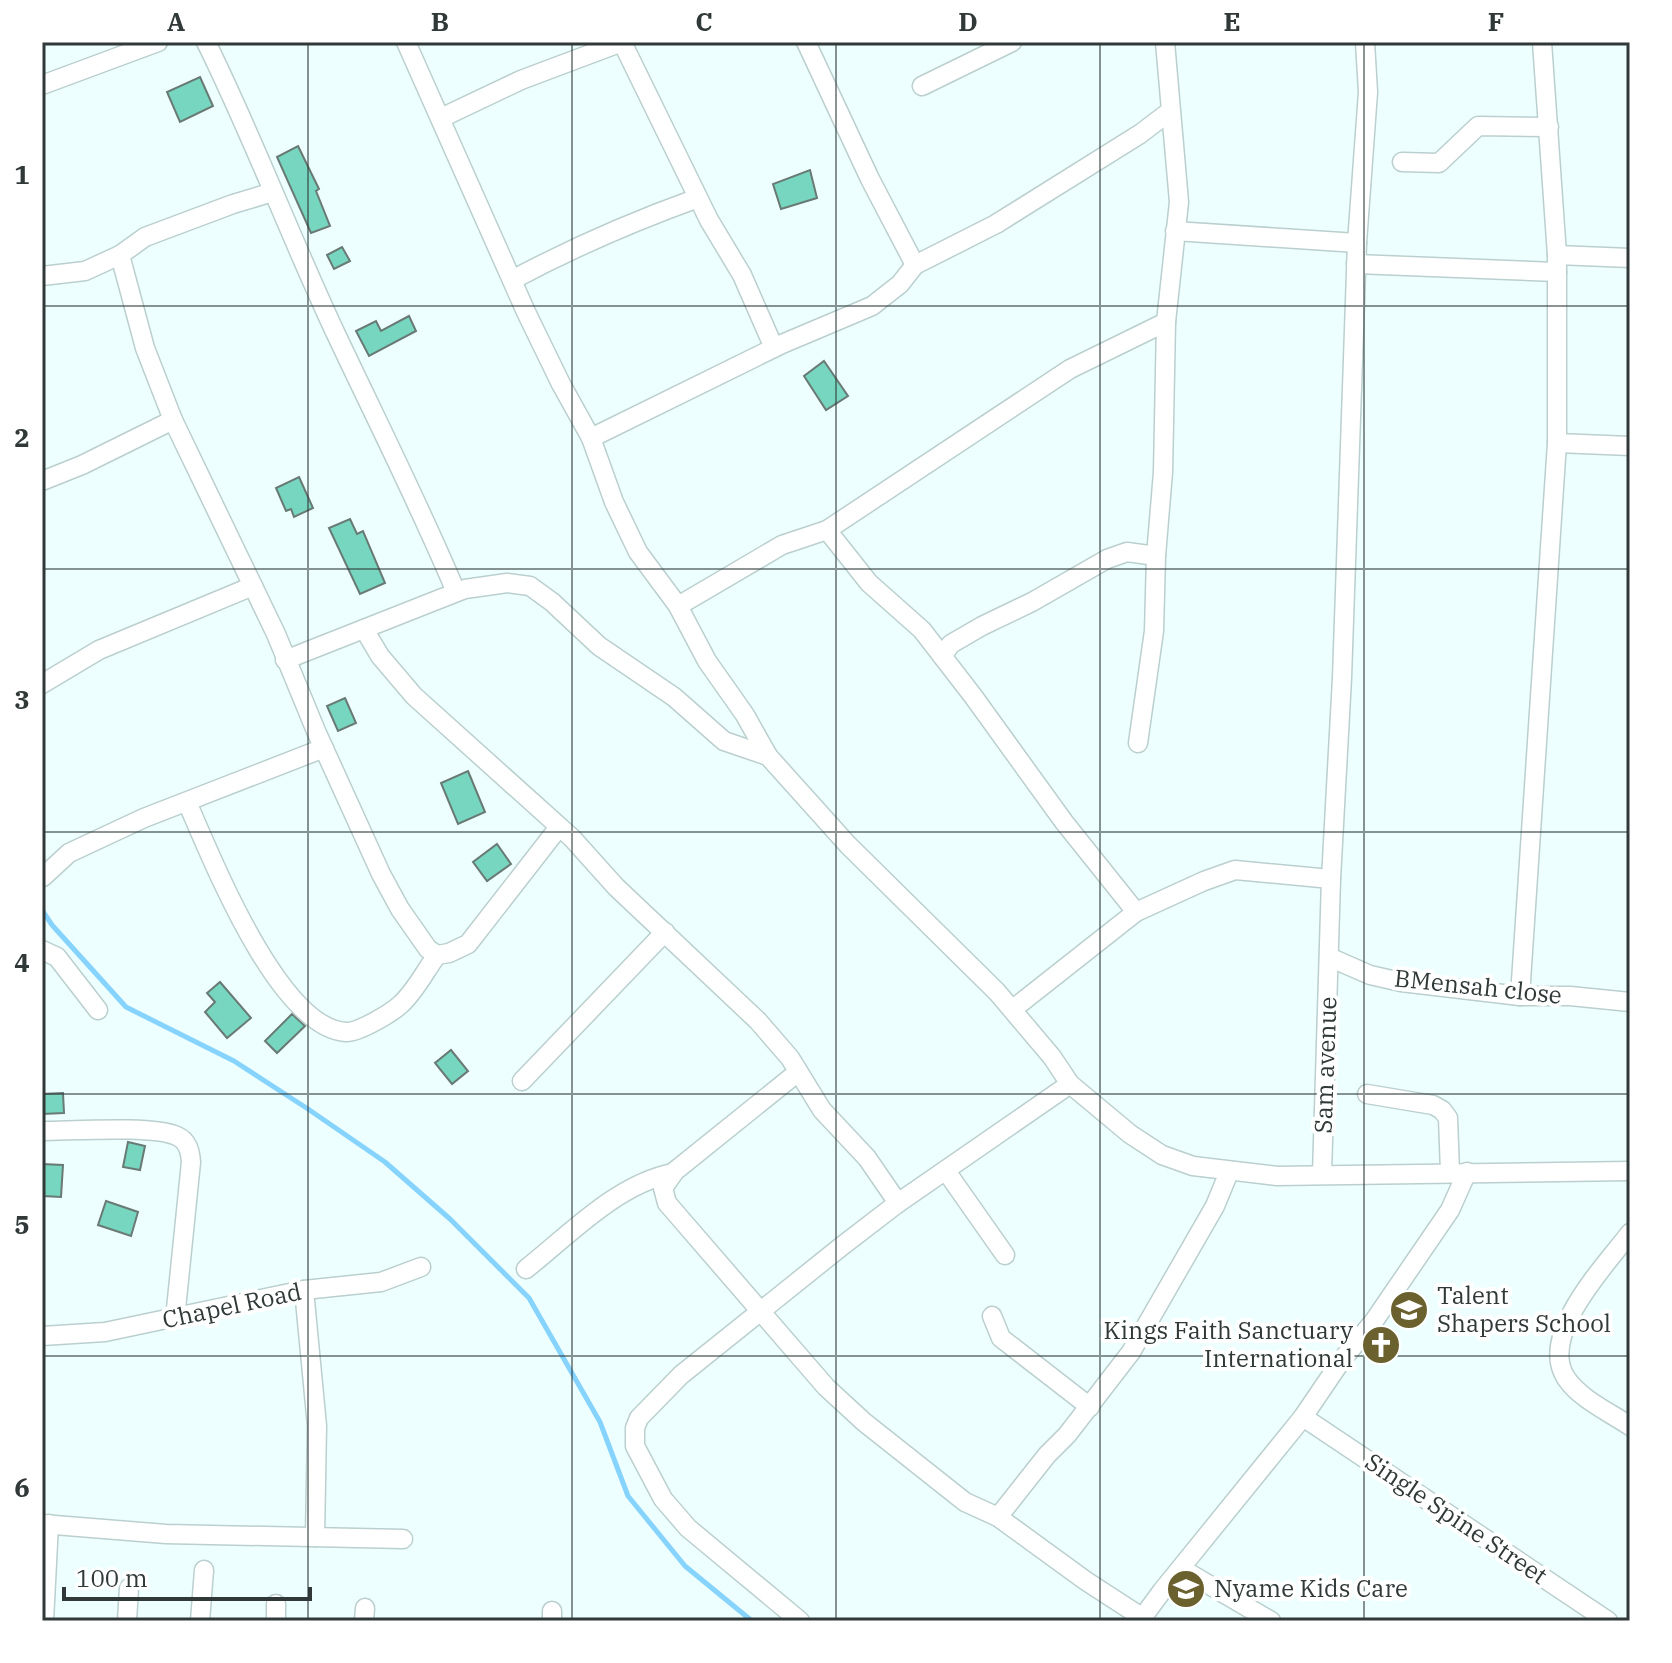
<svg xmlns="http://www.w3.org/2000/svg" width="1672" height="1663" viewBox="0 0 1672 1663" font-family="'IBM Plex Serif',serif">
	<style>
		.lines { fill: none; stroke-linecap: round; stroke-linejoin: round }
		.stream { stroke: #86d3fe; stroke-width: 5 }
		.building { fill: #76d6bf; stroke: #697a75; stroke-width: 2 }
		.minor-casing { stroke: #bbcfcf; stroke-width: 21 }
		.minor { stroke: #fff; stroke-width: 18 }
		.grid { fill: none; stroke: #303838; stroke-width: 2; stroke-opacity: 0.55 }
		.labels { text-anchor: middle; stroke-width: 8; stroke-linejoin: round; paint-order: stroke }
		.street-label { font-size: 24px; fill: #303838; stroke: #fff }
		.poi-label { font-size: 24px; fill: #303838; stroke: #fff; text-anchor: start }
		.neatline { fill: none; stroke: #303838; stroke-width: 3 }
		.grid-label { font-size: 26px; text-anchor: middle; font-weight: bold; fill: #303838 }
	</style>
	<rect width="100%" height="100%" fill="#eff"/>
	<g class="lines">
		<polyline class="stream" points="42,910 52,925 126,1007 234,1061 308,1109 385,1162 450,1219 529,1298 600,1422 628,1496 685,1566 752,1621"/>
	</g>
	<g class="building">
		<polygon points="200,77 213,106 180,122 167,92"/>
		<polygon points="298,146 319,189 316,191 330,226 311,233 277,157"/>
		<polygon points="810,170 817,198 781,209 773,184"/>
		<polygon points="342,247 350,261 334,269 327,255"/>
		<polygon points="409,316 416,331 369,356 356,331 376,321 381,331"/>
		<polygon points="824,361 848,396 826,410 804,376"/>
		<polygon points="299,477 313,508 294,517 291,509 286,511 276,488"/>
		<polygon points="350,519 357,534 363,531 385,583 360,594 329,528"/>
		<polygon points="345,698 356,723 338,731 327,706"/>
		<polygon points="468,771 485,812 458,824 441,783"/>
		<polygon points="497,844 511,864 487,881 473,862"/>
		<polygon points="220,982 251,1018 227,1038 205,1012 215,1002 207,993"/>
		<polygon points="292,1014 305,1026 277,1053 265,1041"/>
		<polygon points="451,1050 468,1071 452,1084 435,1063"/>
		<polygon points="63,1093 64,1113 42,1114 42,1094"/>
		<polygon points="128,1142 145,1146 140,1170 123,1167"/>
		<polygon points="42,1164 63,1165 61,1197 42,1196"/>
		<polygon points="106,1201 138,1212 131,1236 98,1225"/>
	</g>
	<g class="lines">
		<g class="minor-casing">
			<g id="minor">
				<path d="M206 42C253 137 290 236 335 332 376 419 419 504 456 592"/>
				<polyline points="406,42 526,312 561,384 591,438 614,502 638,552 678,606 707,661 745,715 768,756"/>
				<polyline points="622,42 709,220 742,275 774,348"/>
				<polyline points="806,42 870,179 915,265"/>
				<polyline points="42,85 158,42"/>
				<polyline points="922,86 1012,42"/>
				<polyline points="441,118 521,80 622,42"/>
				<polyline points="1402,162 1439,163 1478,126 1549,127"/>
				<polyline points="1175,231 1357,243"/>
				<polyline points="120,255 145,348 173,420 276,634 316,731 381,874 400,909 428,949 437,955 449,953 468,944 559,827"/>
				<polyline points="1557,255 1630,258"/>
				<polyline points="1356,264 1557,272"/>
				<polyline points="42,276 85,271 120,255 145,237 233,204 273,192"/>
				<path d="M512 280C572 248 634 221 698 198"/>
				<polyline points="591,438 782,344 872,306 900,284 915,265 996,224 1140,134 1169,112"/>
				<polyline points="1557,443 1630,446"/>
				<polyline points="42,481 82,465 173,420"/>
				<polyline points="827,530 869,583 922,630 973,696 1064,822 1136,912"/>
				<polyline points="678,606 782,545 827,530 1070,369 1166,322"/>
				<polyline points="364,629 380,656 414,696 572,838 616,887 758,1021 790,1058 822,1110 867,1158 898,1203"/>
				<polyline points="942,656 951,644 982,626 1032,602 1107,559 1127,552 1156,556"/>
				<polyline points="285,660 465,589 507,583 530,586 552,602 599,646 674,697 724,741 768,756 848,845 997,992 1052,1057 1070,1084 1130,1134 1162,1155 1193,1166 1277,1176 1630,1171"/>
				<polyline points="42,684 99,650 253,586"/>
				<polyline points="1138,743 1154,631 1156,556 1163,472 1166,322 1179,202 1165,42"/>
				<path d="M187 802C211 856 278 1028 346 1032 358 1033 391 1013 400 1005 415 992 425 971 437 955"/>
				<polyline points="43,877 69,853 144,818 324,748"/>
				<polyline points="42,950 57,957 98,1010"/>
				<polyline points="1329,957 1370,975 1401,982 1520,996 1570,996 1630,1002"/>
				<polyline points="1520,996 1557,443 1557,255 1542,42"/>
				<polyline points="1013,1009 1136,912 1204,881 1235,870 1331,879"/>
				<polyline points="798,1072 675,1171 663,1188 667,1203 826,1387 864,1422 965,1502 998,1517 1086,1581 1143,1618"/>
				<polyline points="522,1081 665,932"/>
				<polyline points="1367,1094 1433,1105 1442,1110 1448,1118 1450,1172"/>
				<path d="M42 1131C71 1131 153 1125 177 1136 188 1141 190 1151 191 1162L175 1319"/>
				<polyline points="946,1171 1005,1255"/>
				<polyline points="1322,1174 1331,879 1342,678 1357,243 1368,92 1365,42"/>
				<path d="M1630 1233C1605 1266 1538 1335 1566 1378 1580 1399 1609 1412 1630 1426"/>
				<path d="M526 1269C570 1234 617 1184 673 1173"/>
				<polyline points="304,1290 317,1426 315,1537"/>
				<polyline points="992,1316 1001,1338 1090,1407"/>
				<polyline points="42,1336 105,1332 304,1290 381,1282 421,1267"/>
				<polyline points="1303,1417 1608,1621"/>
				<polyline points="998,1517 1047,1455 1067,1435 1131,1352 1215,1206 1229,1172"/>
				<polyline points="42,1524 166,1534 403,1539"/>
				<polyline points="1182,1569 1271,1621"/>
				<polyline points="44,1621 49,1524"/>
				<polyline points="127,1621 129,1588"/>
				<polyline points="200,1621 204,1570"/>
				<polyline points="276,1621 276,1604"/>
				<polyline points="364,1621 365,1608"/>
				<polyline points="552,1621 552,1611"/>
				<polyline points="800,1621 688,1528 663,1499 635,1446 635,1428 639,1418 681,1375 842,1246 898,1203 1070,1084"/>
				<polyline points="1140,1621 1162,1591 1303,1417 1341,1361 1374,1321 1450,1210 1467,1172"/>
			</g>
		</g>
		<use href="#minor" class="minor"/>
	</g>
	<path class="grid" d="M308 42V1621M572 42V1621M836 42V1621M1100 42V1621M1364 42V1621M42 306H1630M42 569H1630M42 832H1630M42 1094H1630M42 1356H1630"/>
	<defs>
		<g id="school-disc" transform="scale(2)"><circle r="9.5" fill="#6a612e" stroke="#fff"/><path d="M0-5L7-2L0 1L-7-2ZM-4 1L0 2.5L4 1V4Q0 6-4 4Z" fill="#fff"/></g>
		<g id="church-disc" transform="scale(2)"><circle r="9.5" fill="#6a612e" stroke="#fff"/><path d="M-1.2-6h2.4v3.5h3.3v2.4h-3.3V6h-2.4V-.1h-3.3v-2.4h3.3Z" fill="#fff"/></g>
	</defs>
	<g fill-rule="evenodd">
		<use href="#school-disc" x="1409" y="1310"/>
		<use href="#church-disc" x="1381" y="1345"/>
		<use href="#school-disc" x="1186" y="1589"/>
	</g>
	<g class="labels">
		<g class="street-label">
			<text transform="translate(1478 987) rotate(6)" y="8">BMensah close</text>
			<text transform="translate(1326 1065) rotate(-88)" y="8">Sam avenue</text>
			<text transform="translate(232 1306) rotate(-12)" y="8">Chapel Road</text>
			<text transform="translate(1456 1519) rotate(34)" y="8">Single Spine Street</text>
		</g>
		<g class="poi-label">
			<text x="1437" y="1304">Talent<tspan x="1437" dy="28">Shapers School</tspan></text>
			<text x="1353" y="1339" text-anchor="end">Kings Faith Sanctuary<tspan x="1353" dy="28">International</tspan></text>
			<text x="1214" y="1597">Nyame Kids Care</text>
		</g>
	</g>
	<rect width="1672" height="1663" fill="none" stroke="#ffffff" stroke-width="88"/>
	<path d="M64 1587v12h246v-12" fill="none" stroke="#303838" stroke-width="4"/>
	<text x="76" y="1587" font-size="24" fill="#303838" stroke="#ffffff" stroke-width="6" paint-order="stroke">100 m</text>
	<rect x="44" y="44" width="1584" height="1575" class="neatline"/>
	<g class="grid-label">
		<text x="176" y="31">A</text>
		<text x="440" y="31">B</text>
		<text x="704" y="31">C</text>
		<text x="968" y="31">D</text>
		<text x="1232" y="31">E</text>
		<text x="1496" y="31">F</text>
		<text x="22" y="184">1</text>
		<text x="22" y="447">2</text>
		<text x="22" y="709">3</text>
		<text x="22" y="972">4</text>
		<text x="22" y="1234">5</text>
		<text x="22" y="1497">6</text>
	</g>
</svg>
